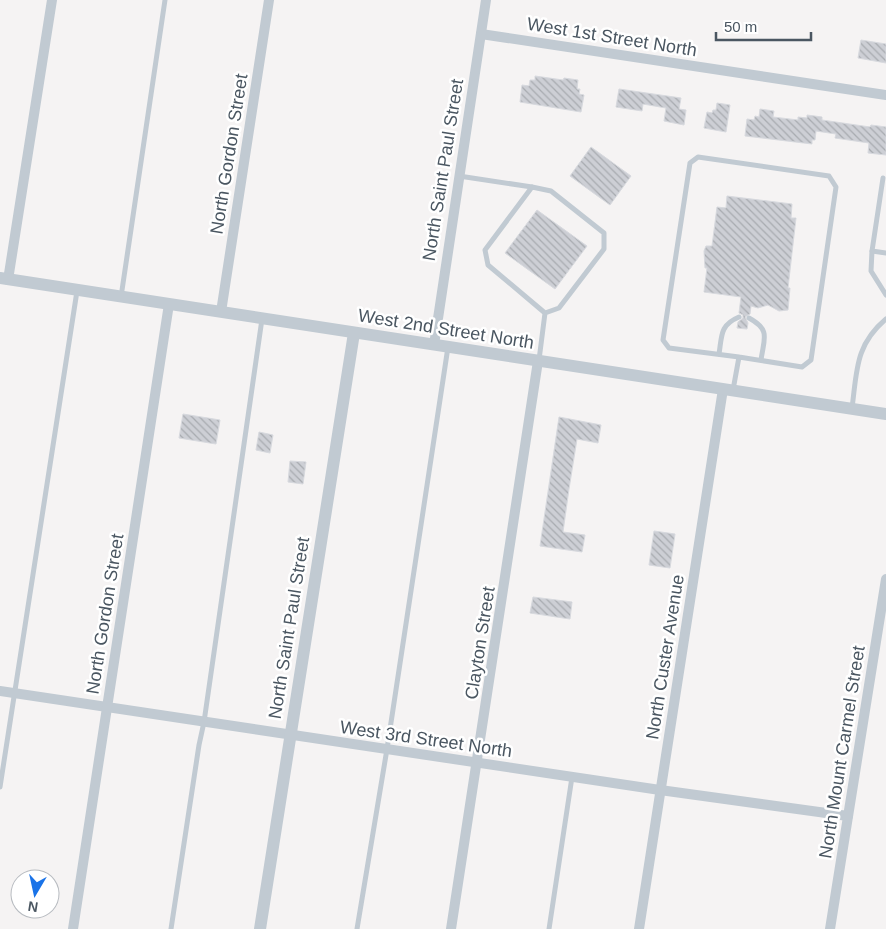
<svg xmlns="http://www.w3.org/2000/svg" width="886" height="929" viewBox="0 0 886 929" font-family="Arial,sans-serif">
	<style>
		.building { fill: url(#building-back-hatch); stroke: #d7d9de }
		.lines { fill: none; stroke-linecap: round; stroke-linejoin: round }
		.service { stroke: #c1cad2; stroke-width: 5 }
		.minor { stroke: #c1cad2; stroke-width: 10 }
		.tertiary { stroke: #c1cad2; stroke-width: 12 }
		.labels { text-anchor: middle; stroke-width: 5; stroke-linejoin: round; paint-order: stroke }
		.street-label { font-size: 18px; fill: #4a5661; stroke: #fff }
	</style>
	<defs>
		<pattern id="building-back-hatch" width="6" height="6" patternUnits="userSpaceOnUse" patternTransform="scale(1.25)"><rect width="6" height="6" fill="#cdcfd5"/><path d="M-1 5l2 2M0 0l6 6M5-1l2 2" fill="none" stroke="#a8abb0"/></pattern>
	</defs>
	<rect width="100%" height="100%" fill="#f5f3f3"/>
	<g class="building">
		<polygon points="861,40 886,44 886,63 858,58"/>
		<polygon points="535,76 563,80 564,78 578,80 577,89 580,89 579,94 584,95 581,112 520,102 522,85 529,86 530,80 535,80"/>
		<polygon points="619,89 681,98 679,109 686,110 684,125 664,121 666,108 643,104 642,111 616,107"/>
		<polygon points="717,103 730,105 726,132 704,128 707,112 712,113 713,110 716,110"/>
		<polygon points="760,109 774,111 773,117 798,120 798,117 807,118 807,115 822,117 822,120 870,127 871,125 886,127 886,155 868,153 869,143 835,138 836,134 816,131 815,140 812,140 812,144 745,136 747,119 754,120 755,116 759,117"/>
		<polygon points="591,147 631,176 610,205 570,176"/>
		<polygon points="727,196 792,204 791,218 796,218 788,288 790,288 788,310 779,311 768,305 758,308 751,306 750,314 745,317 748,323 747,329 737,328 738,322 743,318 743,315 739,313 741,297 704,292 707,268 705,268 704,251 706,246 712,246 717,207 726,208"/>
		<polygon points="537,210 587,246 555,289 505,253"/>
		<polygon points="183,414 220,420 216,444 179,438"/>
		<polygon points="559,417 601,425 598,443 577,439 569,489 563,532 585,535 582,552 540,546"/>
		<polygon points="259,432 273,435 270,453 256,450"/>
		<polygon points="290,461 306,462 303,484 288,482"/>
		<polygon points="654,531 675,534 670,568 649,565"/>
		<polygon points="533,597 572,602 570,619 530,613"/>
	</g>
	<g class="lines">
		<g class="service">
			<polyline points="459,176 532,187"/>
			<polyline points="883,178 872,251 886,253"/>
			<polyline points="872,251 871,271 886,295"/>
			<polyline points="121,297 165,0"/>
			<path d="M749 318C771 330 764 338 761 360"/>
			<path d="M719 354C722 335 720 325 739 317"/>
			<polyline points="539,360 545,313 488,265 485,250 532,187 551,191 604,233 604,249 559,308 545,313"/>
			<polyline points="733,390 739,357 669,348 663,340 690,163 698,157 829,176 836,187 811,360 802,367 739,357"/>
			<path d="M852 408C857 371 855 345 886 319"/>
			<polyline points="0,787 77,291"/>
			<polyline points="171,929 199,745 204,722 262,319"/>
			<polyline points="357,929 387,749 448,347"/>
			<polyline points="549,929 572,777"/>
		</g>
		<g class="minor">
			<polyline points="481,34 886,95"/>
			<polyline points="8,280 52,0"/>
			<polyline points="221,312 269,0"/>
			<polyline points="434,345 486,0"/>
			<polyline points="0,691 660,790 848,816"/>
			<polyline points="73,929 169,304"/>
			<polyline points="451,929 538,361"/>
			<polyline points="639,929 723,389"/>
			<polyline points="830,929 886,579"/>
		</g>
		<g class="tertiary">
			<polyline points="0,278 886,414"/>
			<polyline points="260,929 354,333"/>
		</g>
	</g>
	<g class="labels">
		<g class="street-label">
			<text transform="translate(612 37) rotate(9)" y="6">West 1st Street North</text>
			<text transform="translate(229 154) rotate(-81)" y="6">North Gordon Street</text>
			<text transform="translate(443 170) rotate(-81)" y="6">North Saint Paul Street</text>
			<text transform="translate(446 329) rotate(9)" y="6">West 2nd Street North</text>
			<text transform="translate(105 614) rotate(-81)" y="6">North Gordon Street</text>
			<text transform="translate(289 628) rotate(-81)" y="6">North Saint Paul Street</text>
			<text transform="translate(480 643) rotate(-81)" y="6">Clayton Street</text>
			<text transform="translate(665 657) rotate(-81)" y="6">North Custer Avenue</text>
			<text transform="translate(426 739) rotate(8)" y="6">West 3rd Street North</text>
			<text transform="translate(842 752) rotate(-81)" y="6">North Mount Carmel Street</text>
		</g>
	</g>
	<g transform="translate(35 894) rotate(189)"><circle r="24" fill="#ffffff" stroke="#b7bbc0"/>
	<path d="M0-4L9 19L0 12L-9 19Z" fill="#1a73e8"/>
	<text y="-8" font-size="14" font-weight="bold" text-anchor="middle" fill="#4a5661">N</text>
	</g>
	<path d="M716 32v8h95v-8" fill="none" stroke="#4a5661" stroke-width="2.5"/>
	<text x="724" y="32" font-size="15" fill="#4a5661" stroke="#ffffff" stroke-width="4" paint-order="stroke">50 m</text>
</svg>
